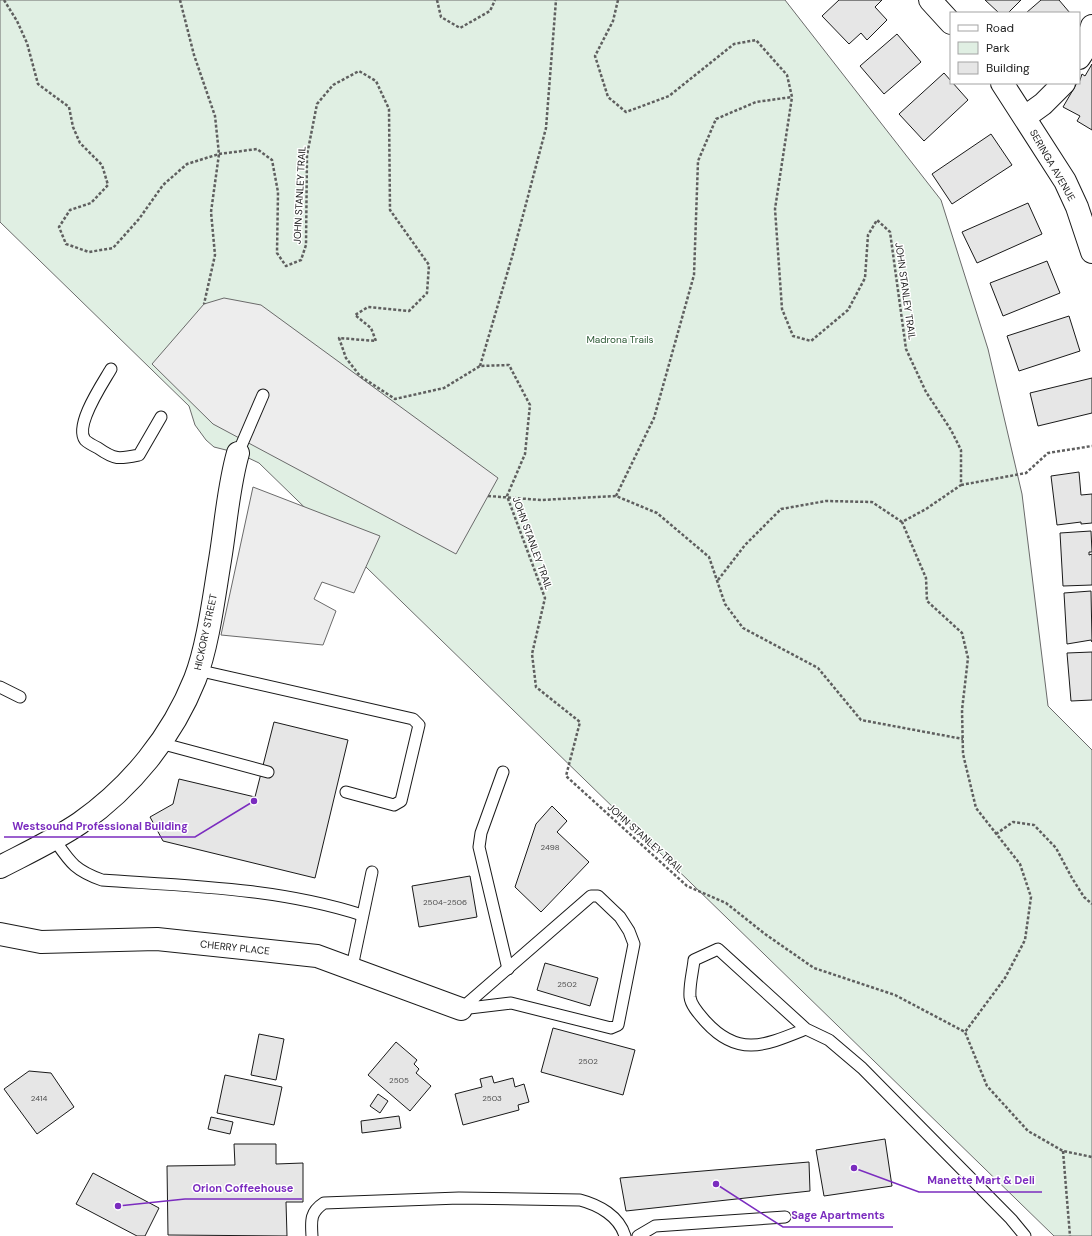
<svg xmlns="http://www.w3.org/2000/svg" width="1092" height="1236" viewBox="0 0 1092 1236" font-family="'DM Sans',sans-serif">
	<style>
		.green { fill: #e0efe3; stroke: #6a6a6a }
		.parking { fill: #ededed; stroke: #6a6a6a }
		.building { fill: #e6e6e6; stroke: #1a1a1a }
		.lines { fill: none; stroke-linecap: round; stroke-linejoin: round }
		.service-casing { stroke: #1a1a1a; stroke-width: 13 }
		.minor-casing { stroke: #1a1a1a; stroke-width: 24 }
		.path { stroke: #5f5f5f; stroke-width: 2.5; stroke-dasharray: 3 2; stroke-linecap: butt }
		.service { stroke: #fff; stroke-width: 11 }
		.minor { stroke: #fff; stroke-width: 22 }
		.labels { text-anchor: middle; stroke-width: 3; stroke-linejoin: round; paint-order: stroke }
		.number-label { font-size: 8px; fill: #4d4d4d }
		.street-label { font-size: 10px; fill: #1a1a1a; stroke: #fff }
		.park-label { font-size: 10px; fill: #2b5a34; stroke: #fff }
		.leader { fill: none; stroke: #7b2cbf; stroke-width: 1.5 }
		.callout-dot { fill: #7b2cbf; stroke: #fff; stroke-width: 1.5 }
		.callout-label { font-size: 11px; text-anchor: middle; font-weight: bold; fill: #7b2cbf; stroke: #fff; stroke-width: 3; stroke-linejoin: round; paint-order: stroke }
	</style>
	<rect width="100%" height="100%" fill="#fff"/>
	<polygon class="green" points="0,0 785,0 941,200 988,349 1022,494 1048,706 1092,750 1092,1236 1054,1236 259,463 238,453 214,447 206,440 195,425 189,406 0,222"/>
	<g class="parking">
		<polygon points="224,298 261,305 498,478 456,554 213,424 152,364 204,304"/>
		<polygon points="253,487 380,536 354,593 322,582 314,599 336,611 323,645 221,635"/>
	</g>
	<g class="building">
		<polygon points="839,0 882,0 875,7 887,20 867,40 861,33 849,44 822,16"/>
		<polygon points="985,0 1021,0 1008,13 999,13"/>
		<polygon points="1041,0 1059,0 1070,13 1026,13"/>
		<polygon points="897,34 921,62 884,94 860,66"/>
		<polygon points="1092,64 1092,130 1077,121 1080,116 1063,107 1077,83 1079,83 1082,74 1085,76"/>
		<polygon points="944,73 968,100 924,141 899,114"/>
		<polygon points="991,134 1012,165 952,204 932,174"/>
		<polygon points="1028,203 1042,234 977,263 962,232"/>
		<polygon points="1047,261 1060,293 1003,316 990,283"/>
		<polygon points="1069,316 1080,351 1019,371 1007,336"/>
		<polygon points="1092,378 1092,413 1038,426 1030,393"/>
		<polygon points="1079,472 1081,495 1092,494 1092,523 1081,524 1081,522 1057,525 1051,476"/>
		<polygon points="1091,531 1092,552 1089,552 1089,555 1092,554 1092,585 1063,586 1060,533"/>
		<polygon points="1091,591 1092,642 1091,640 1067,644 1064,593"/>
		<polygon points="1092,652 1092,700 1071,701 1067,653"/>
		<polygon points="274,722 348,740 315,878 163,841 150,817 173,804 179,779 255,797"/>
		<polygon points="552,806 567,821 557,832 589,862 541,912 515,887 536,824"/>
		<polygon points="470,876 477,917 419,927 412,886"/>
		<polygon points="545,963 598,978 590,1006 537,990"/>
		<polygon points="553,1028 635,1050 623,1095 541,1072"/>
		<polygon points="259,1034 284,1039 276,1080 251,1075"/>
		<polygon points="396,1042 417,1060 414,1064 419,1069 416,1073 431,1086 410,1111 368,1075"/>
		<polygon points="29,1071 51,1073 74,1107 37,1134 4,1089"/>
		<polygon points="225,1075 282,1087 274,1125 217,1113"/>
		<polygon points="492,1076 494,1083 513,1078 515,1087 524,1084 529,1102 518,1105 519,1110 463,1125 455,1094 482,1087 480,1079"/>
		<polygon points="378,1094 388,1101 380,1113 370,1106"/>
		<polygon points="399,1116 401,1128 362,1133 361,1121"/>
		<polygon points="211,1117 233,1122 230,1134 208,1129"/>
		<polygon points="885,1139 892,1186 824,1196 816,1150"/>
		<polygon points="234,1144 276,1144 276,1164 303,1163 303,1202 286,1202 287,1236 168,1235 167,1166 235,1165"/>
		<polygon points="809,1162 810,1191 626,1211 620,1178"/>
		<polygon points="93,1173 159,1208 145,1236 137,1236 76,1204"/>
	</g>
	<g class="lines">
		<g class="service-casing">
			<g id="service">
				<path d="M111 369C103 383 74 425 85 440 88 443 94 446 98 448 115 460 119 459 139 455L161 417"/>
				<polyline points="238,453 263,395"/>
				<polyline points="197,670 413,719 419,725 401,801 394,805 346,792"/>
				<polyline points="0,687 20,697"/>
				<polyline points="160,743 268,772"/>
				<polyline points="503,772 481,833 479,847 508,969"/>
				<path d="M54 839C70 862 74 870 102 880 189 886 279 888 362 915"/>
				<polygon points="591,896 598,896 620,917 629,931 634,944 618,1025 611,1028 511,1003 461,1009"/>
				<polyline points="352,967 372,872"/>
				<path d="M806 1029C766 1045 739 1058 706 1022 700 1015 691 1006 690 997 689 985 693 971 694 960L718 949 806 1029 829 1040 862 1068 1011 1219 1025 1236"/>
				<path d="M312 1236C311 1221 310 1212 324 1203L459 1198 580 1200C599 1205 619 1216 625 1236"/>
				<polyline points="638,1236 655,1226 785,1217"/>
			</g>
		</g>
		<g class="minor-casing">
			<g id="minor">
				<polyline points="930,0 951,23"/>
				<polyline points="1079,58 1085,49 1092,26"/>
				<polyline points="1002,83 1065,181 1077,207 1092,252"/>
				<polyline points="1025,117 1043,104 1064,83"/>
				<path d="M0 867C27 853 55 840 80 823 131 787 172 737 195 679 208 646 214 596 220 560 226 524 228 488 238 453"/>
				<polyline points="0,934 41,942 157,939 317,956 461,1009"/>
			</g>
		</g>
		<g class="path">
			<polyline points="4,0 17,21 27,43 38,84 69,107 73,127 80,143 102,165 108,185 91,203 70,210 59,227 66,244 89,252 113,248 139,219 163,185 187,164 219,154 257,149 272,160 278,192 277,253 286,266 301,260 306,245 307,155 317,104 333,85 359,71 376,81 389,109 390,210 429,265 427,293 409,311 368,307 355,315 371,328 376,341 339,338 346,358 360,376 395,399 444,388 480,366 509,365 530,405 525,454 507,496 545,598 532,654 536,687 580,722 566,776 687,886 726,903 765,934 814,968 895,995 965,1032 987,1086 1028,1131 1063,1151 1092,1157"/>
			<polyline points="180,0 194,55 215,116 219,154 211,212 215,255 204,304"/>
			<polyline points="437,0 441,17 460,28 490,11 495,0"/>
			<polyline points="618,0 613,21 595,56 608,97 626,112 669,96 734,44 756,40 787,75 792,97 775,209 782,309 793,336 811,341 848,310 865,278 868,235 877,220 890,232 906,349 926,392 951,430 961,450 961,485 926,509 902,522 926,578 927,601 962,633 968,658 962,710 963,754 976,808 1020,864 1031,897 1025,940 1005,978 965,1032"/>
			<polyline points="480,366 512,257 546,128 556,0"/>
			<polyline points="961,485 1026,473 1048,453 1092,446"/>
			<polyline points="488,496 541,500 616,496 657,513 709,557 725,604 743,628 818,668 861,720 963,739"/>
			<polyline points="616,496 654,418 694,275 698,161 716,119 756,102 792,97"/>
			<polyline points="718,580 745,545 781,509 826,501 872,502 902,522"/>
			<polyline points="996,834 1013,822 1034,825 1056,848 1072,878 1084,897 1092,904"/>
			<polyline points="1063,1151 1070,1236"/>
		</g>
		<use href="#service" class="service"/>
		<use href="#minor" class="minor"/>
	</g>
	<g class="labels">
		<g class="number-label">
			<text x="550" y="850">2498</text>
			<text x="445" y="905">2504-2506</text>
			<text x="567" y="987">2502</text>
			<text x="588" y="1064">2502</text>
			<text x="399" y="1083">2505</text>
			<text x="39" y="1101">2414</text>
			<text x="492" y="1101">2503</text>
		</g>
		<g class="street-label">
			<text transform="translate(1053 165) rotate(60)" y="4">SERINGA AVENUE</text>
			<text transform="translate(299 195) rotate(-87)" y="4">JOHN STANLEY TRAIL</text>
			<text transform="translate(906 291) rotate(82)" y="4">JOHN STANLEY TRAIL</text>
			<text transform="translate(533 543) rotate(70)" y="4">JOHN STANLEY TRAIL</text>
			<text transform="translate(205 632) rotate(-78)" y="4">HICKORY STREET</text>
			<text transform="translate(646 838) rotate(42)" y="4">JOHN STANLEY TRAIL</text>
			<text transform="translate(235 947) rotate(6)" y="4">CHERRY PLACE</text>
		</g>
		<g class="park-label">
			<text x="620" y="343">Madrona Trails</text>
		</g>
	</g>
	<path class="leader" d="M254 801L195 837H4M854 1168L919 1192H1042M118 1206L185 1199H302M716 1184L783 1227H893"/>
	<g class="callout-dot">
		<circle cx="254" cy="801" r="4"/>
		<circle cx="854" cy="1168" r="4"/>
		<circle cx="118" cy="1206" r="4"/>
		<circle cx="716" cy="1184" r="4"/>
	</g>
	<g class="callout-label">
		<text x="100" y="830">Westsound Professional Building</text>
		<text x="981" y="1184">Manette Mart &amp; Deli</text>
		<text x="243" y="1192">Orion Coffeehouse</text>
		<text x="838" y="1219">Sage Apartments</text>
	</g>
	<rect x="950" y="12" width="130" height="72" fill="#ffffff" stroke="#a3a3a3"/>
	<rect x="958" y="25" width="20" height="6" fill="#ffffff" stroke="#a3a3a3"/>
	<text x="986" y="32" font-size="12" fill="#1a1a1a">Road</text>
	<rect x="958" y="42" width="20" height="12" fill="#e0efe3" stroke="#a3a3a3"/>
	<text x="986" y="52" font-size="12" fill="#1a1a1a">Park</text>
	<rect x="958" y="62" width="20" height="12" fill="#e6e6e6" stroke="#a3a3a3"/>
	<text x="986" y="72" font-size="12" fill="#1a1a1a">Building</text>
</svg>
